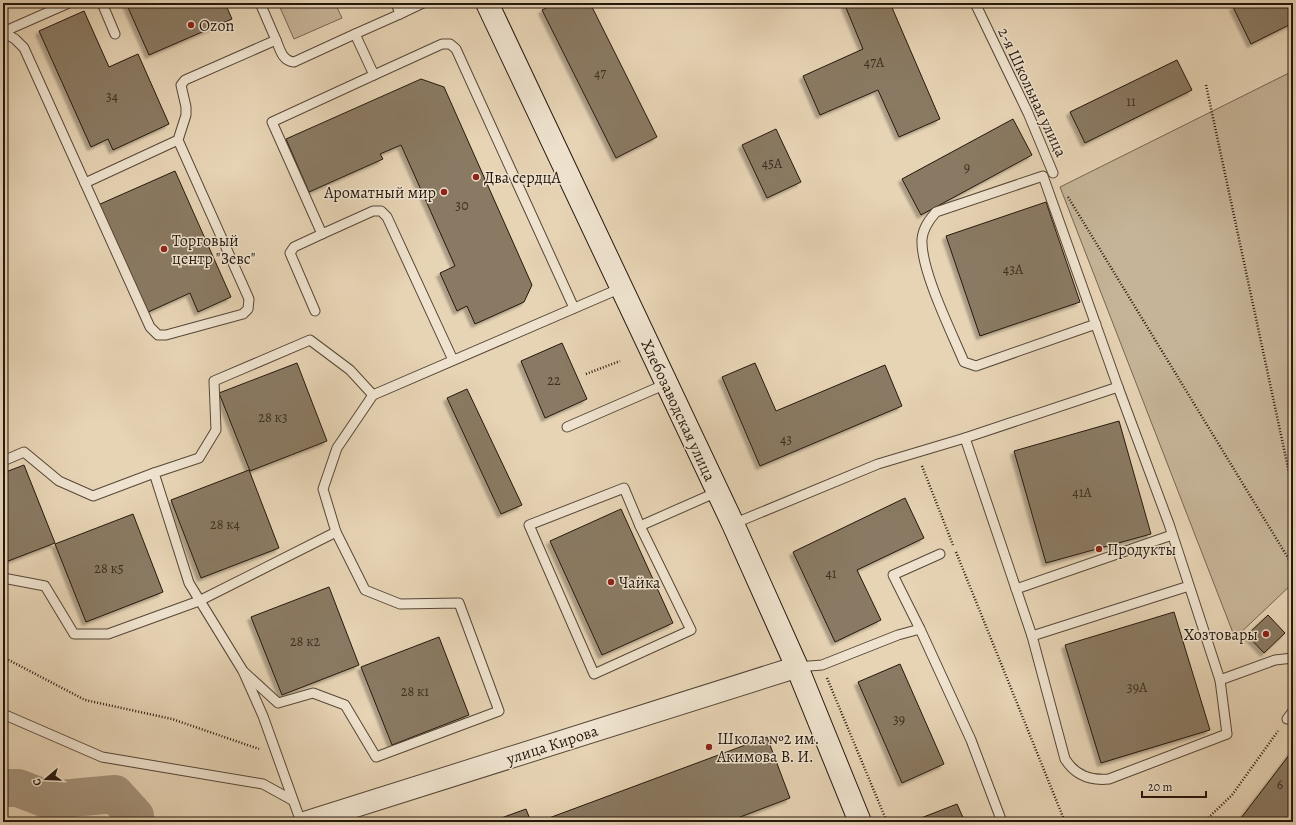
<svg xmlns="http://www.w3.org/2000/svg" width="1296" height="825" viewBox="0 0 1296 825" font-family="Alegreya,serif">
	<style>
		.green { fill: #c6b498; stroke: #766652 }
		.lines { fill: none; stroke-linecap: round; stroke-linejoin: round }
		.river { stroke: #a5947c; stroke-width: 38 }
		.building { fill: #8a7a64; stroke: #25180d; filter: url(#shadow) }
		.service-casing { stroke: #564737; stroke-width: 11 }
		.tertiary-casing { stroke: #564737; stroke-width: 23 }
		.secondary-casing { stroke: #25180d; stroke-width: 24 }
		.path { stroke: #25180d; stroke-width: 2.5; stroke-dasharray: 1 2; stroke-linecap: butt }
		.service { stroke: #efe3cf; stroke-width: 9 }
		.tertiary { stroke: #efe3cf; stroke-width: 21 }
		.secondary { stroke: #efe3cf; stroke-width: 22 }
		.poi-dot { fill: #8f2418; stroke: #efe3cf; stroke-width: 1.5 }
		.labels { text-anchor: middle; stroke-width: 3; stroke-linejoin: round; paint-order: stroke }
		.number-label { font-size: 14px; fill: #3e3023 }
		.poi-label { font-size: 16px; fill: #25180d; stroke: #efe3cf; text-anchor: start }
		.street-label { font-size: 16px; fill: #25180d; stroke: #efe3cf }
	</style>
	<defs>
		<filter id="shadow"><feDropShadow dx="-3.5" dy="3.5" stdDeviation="1" flood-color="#0004"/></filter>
	</defs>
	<rect width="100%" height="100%" fill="#e7d4b5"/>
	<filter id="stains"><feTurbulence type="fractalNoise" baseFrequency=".005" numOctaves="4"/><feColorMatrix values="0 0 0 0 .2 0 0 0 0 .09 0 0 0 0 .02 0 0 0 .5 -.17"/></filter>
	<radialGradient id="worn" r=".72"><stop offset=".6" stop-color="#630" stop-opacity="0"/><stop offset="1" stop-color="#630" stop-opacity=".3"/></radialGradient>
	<g class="green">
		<polygon points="278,3 335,3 342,18 294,39"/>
		<polygon points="1293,71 1293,583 1235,638 1060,187"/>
	</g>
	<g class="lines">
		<polyline class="river" points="3,788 18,788 49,800 115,794 135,816 134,822"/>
	</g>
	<g class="building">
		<polygon points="126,3 225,3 232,19 149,55"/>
		<polygon points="556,3 590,3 657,137 616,158 542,10"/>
		<polygon points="844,3 890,3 940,119 899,137 878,90 820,115 803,76 863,49"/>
		<polygon points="1242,3 1293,3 1293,23 1251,44 1233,7"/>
		<polygon points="84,11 109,67 138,54 169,124 113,150 108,139 91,147 39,31"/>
		<polygon points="1177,60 1192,90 1085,143 1070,112"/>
		<polygon points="421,79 444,87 532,285 524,302 475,324 467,306 457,311 440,273 455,266 401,145 380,154 383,159 309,192 286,139"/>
		<polygon points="1013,119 1032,155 921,215 902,179"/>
		<polygon points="776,129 801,182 767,198 742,145"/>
		<polygon points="175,171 231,297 198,312 190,293 146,313 98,205"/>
		<polygon points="1046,202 1080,302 980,336 946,236"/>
		<polygon points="562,343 587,399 545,418 521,361"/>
		<polygon points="297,363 327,441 250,471 219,393"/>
		<polygon points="755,363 776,411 885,365 902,406 760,466 722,377"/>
		<polygon points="467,389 522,505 501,514 447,398"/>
		<polygon points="1119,421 1151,534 1046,563 1014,451"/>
		<polygon points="24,465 55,543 3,563 3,473"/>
		<polygon points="249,470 279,548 201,578 171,500"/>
		<polygon points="905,498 924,538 857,570 881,620 835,642 793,552"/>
		<polygon points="621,509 673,623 602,655 550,541"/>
		<polygon points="133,514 163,592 86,622 55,544"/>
		<polygon points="329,587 359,665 282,695 251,617"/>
		<polygon points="1174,612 1210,730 1101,763 1065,645"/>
		<polygon points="1268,615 1285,633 1264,653 1247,635"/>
		<polygon points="439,637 469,715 392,745 361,667"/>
		<polygon points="900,664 944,764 902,783 858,682"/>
		<polygon points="767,737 790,798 727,822 550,822 549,818"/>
		<polygon points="1293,750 1293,819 1291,822 1238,822"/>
		<polygon points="957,804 965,822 923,822 921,818"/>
		<polygon points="526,809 531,822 493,821"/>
	</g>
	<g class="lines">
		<g class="service-casing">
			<g id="service">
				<polyline points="102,3 115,34"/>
				<polyline points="396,3 400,14 423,3"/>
				<polyline points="975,3 1028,113 1053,173"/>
				<polyline points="400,14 355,34 374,75 272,122 322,234 373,211 381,211 387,217 453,360"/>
				<polyline points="3,32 15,39 24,48 150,327 158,335 166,335 243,314 248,309 249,299 178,140"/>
				<polyline points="3,32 69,3"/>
				<path d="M276 40C280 49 282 61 294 62L355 34"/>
				<polyline points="374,75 442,44 450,44 456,49 574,308"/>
				<polyline points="85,183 178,140 186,115 186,107 181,85 185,80 276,40 260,3"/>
				<polyline points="315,311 290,253 294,247 322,234"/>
				<path d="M1096 324 976 366 964 362C952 333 920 269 922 239 923 228 929 220 936 212L1043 176C1068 247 1093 317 1118 387"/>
				<polyline points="567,427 666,384"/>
				<polyline points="965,438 1032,636"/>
				<polyline points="3,461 24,452 59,481 93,496 154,473 189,583 243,671 263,716 301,822"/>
				<polyline points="154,473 199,458 216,430 214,381 310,340 350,370 373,395"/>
				<polygon points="624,488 640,526 691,630 594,674 529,525"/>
				<path d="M733 524 878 464 965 438 1118 387 1169 524 1220 680 1227 734 1109 779C1090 781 1075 775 1065 759L1032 636 1189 586"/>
				<polyline points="640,526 717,492"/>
				<polyline points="3,578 45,586 74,634 108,634 199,601 336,532"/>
				<polyline points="1016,589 1172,535"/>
				<polyline points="920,629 893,575 940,554"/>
				<polyline points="797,667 822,665 898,635 920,629 971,740 1002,822"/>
				<polyline points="243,671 278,703 313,693 345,705 376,757 499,711 459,603 400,604 365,590 336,532 323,489 337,448 373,395 621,288"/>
				<polyline points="1220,680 1275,660 1293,658"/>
				<polyline points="3,714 102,757 263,784 292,800"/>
				<polyline points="1287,719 1293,711"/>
			</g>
		</g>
		<g class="tertiary-casing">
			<polyline id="tertiary" points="306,822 797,667"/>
		</g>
		<g class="secondary-casing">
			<polyline id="secondary" points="487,3 733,524 797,667 860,822"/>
		</g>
		<g class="path">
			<polyline points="1206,85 1293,491"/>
			<polyline points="1068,197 1293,566"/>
			<polyline points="586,374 620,361"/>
			<polyline points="922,466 953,545"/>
			<polyline points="956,552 1065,822"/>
			<polyline points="3,657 85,700 172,719 259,749"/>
			<polyline points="827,678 887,822"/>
			<polyline points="1204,822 1232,795 1278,731"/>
		</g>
		<use href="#service" class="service"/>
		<use href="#tertiary" class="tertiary"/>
		<use href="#secondary" class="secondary"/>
	</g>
	<g class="poi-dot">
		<circle cx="191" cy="25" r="4"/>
		<circle cx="476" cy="177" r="4"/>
		<circle cx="444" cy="192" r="4"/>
		<circle cx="164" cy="249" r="4"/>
		<circle cx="1099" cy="549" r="4"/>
		<circle cx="611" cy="582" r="4"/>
		<circle cx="1266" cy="634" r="4"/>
		<circle cx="709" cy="747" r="4"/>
	</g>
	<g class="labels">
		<g class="number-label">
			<text x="874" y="67">47А</text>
			<text x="600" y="78">47</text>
			<text x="112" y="101">34</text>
			<text x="1131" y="106">11</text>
			<text x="772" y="168">45А</text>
			<text x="967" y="172">9</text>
			<text x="462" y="210">30</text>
			<text x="1013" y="274">43А</text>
			<text x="554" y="385">22</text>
			<text x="273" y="422">28 к3</text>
			<text x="786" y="444">43</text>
			<text x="1082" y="497">41А</text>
			<text x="225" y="529">28 к4</text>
			<text x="109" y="573">28 к5</text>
			<text x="831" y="578">41</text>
			<text x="305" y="646">28 к2</text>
			<text x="1137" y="692">39А</text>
			<text x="415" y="696">28 к1</text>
			<text x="899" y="724">39</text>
			<text x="1280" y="789">6</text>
		</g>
		<g class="poi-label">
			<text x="199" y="31">Ozon</text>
			<text x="484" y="183">Два сердцА</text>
			<text x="436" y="198" text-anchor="end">Ароматный мир</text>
			<text x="172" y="246">Торговый<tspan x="172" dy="18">центр "Зевс"</tspan></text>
			<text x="1107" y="555">Продукты</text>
			<text x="619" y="588">Чайка</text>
			<text x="1258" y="640" text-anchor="end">Хозтовары</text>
			<text x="717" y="744">Школа №2 им.<tspan x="717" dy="18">Акимова В. И.</tspan></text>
		</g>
		<g class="street-label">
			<text transform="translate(1033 92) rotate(65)" y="6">2-я Школьная улица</text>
			<text transform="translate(679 410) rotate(65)" y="6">Хлебозаводская улица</text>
			<text transform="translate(552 744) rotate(-18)" y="6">улица Кирова</text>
		</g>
	</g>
	<rect width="1296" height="825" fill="none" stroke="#e7d4b5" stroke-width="16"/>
	<rect x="4" y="4" width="1288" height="817" fill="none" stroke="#25180d" stroke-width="2"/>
	<rect x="8" y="8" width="1280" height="809" fill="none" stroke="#25180d"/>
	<g transform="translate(46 779) rotate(251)" stroke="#efe3cf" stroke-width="3" paint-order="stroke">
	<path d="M0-3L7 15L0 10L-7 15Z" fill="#25180d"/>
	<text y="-6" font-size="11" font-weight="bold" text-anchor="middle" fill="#25180d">С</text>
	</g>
	<path d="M1142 791v6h64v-6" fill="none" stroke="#25180d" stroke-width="2"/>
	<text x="1148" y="791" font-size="12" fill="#25180d" stroke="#efe3cf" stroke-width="3" paint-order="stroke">20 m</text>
	<rect width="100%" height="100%" filter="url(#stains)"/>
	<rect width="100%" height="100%" fill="url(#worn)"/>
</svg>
